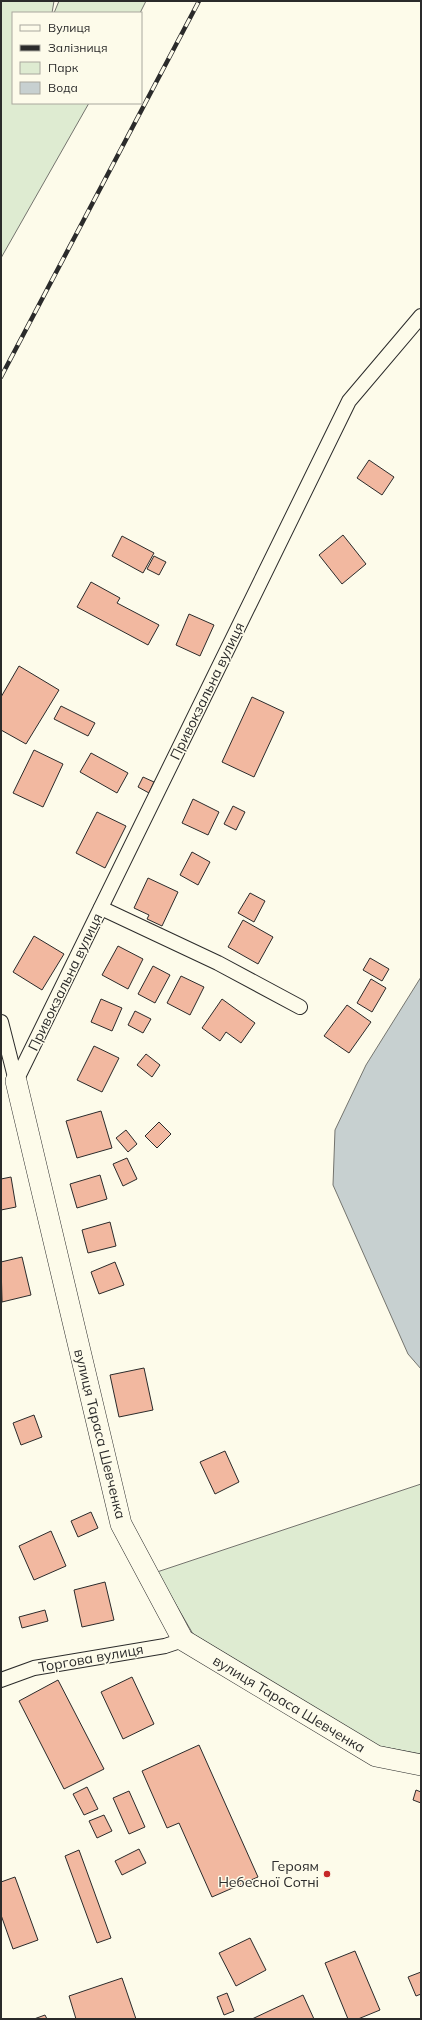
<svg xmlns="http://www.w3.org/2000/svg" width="422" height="2020" viewBox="0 0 422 2020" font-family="Mulish,sans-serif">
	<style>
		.green { fill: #deebd1; stroke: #74746e }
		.water { fill: #c7d0d0; stroke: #74746e }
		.building { fill: #f2b8a0; stroke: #2b2b2b }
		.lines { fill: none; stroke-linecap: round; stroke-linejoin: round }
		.street-casing { stroke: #2b2b2b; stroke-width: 16 }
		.secondary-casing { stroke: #2b2b2b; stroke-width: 22 }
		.street { stroke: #fdfbea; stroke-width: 14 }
		.secondary { stroke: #fdfbea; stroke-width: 21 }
		.rail-casing { stroke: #2b2b2b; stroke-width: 4.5 }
		.rail { stroke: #fdfbea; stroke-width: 3; stroke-dasharray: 9; stroke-linecap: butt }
		.poi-dot { fill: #c62828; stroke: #fdfbea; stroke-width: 1.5 }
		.labels { text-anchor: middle; stroke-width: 3; stroke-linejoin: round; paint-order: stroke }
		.street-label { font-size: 14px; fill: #2b2b2b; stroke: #fdfbea }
		.poi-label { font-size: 14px; fill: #2b2b2b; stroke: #fdfbea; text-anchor: end }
	</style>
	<rect width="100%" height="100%" fill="#fdfbea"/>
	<g class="green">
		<polygon points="1,1 54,1 52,13 13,13 13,103 89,103 1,258"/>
		<polygon points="59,1 146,1 140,13 54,13"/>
		<polygon points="421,1484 421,1754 378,1746 193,1634 157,1572"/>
	</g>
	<polygon class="water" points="421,977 421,1369 408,1354 333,1185 335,1130 366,1065"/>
	<g class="building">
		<polygon points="369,460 394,477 382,495 357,478"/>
		<polygon points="343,535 366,564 342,584 319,555"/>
		<polygon points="122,536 154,553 143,573 112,556"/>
		<polygon points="154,556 166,562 159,575 147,569"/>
		<polygon points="91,582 120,598 117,603 159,625 148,645 77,607"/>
		<polygon points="189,614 214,625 200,656 176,645"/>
		<polygon points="19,666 59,690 26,744 1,730 1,697"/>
		<polygon points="252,697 284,712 254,777 222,762"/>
		<polygon points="61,706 95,723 88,736 54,719"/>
		<polygon points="34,750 63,764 43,807 13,793"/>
		<polygon points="91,753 128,773 117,793 80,772"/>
		<polygon points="143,777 154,782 149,793 138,787"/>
		<polygon points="193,799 219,812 208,835 182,823"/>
		<polygon points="233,806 245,812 236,830 224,824"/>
		<polygon points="97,812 126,826 105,868 76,853"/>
		<polygon points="192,852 210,862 198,885 180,875"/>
		<polygon points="148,878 178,892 162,926 147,919 149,915 134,908"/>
		<polygon points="250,893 265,901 254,922 238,913"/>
		<polygon points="243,920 273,937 258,964 228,947"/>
		<polygon points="34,936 64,954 42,990 13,972"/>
		<polygon points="118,946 143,959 128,989 102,975"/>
		<polygon points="370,958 389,969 382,981 363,970"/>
		<polygon points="153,966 170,975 155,1003 138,994"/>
		<polygon points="181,976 204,987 190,1015 167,1003"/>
		<polygon points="371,979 386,988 372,1012 357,1003"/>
		<polygon points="101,999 122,1008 112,1031 91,1022"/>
		<polygon points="222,999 255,1023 241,1043 226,1032 220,1041 202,1028"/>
		<polygon points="347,1005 371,1022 349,1053 324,1036"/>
		<polygon points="135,1011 151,1019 143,1033 128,1025"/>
		<polygon points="94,1046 119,1058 102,1092 77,1080"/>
		<polygon points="146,1054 160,1065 152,1077 137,1065"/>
		<polygon points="101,1111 112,1148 77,1158 66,1121"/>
		<polygon points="159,1122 171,1134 157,1148 145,1136"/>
		<polygon points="126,1130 137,1144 128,1152 116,1138"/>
		<polygon points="127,1158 137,1179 123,1186 113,1164"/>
		<polygon points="100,1175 107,1199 77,1208 70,1184"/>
		<polygon points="11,1177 16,1207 1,1210 1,1179"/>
		<polygon points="110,1222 116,1246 88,1253 82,1230"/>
		<polygon points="22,1257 31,1295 2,1302 1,1262"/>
		<polygon points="115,1262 124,1285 99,1294 91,1272"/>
		<polygon points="144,1368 153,1410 119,1417 110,1375"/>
		<polygon points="34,1415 42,1437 21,1445 13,1423"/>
		<polygon points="225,1451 239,1482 215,1494 200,1462"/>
		<polygon points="91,1512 98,1528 78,1537 71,1521"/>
		<polygon points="51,1531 66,1566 34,1580 19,1546"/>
		<polygon points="105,1582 114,1620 82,1627 74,1590"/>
		<polygon points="45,1610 48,1621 22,1628 19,1617"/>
		<polygon points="132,1677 154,1724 123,1739 101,1692"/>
		<polygon points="58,1680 104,1769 64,1789 19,1701"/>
		<polygon points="199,1745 258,1877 212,1897 179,1823 167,1828 142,1771"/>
		<polygon points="87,1787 98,1809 84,1815 73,1794"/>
		<polygon points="416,1790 421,1792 421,1803 413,1800"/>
		<polygon points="129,1791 145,1827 129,1834 113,1798"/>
		<polygon points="104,1815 112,1831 97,1838 89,1821"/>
		<polygon points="139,1849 146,1863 122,1875 115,1861"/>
		<polygon points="79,1850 111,1938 97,1943 65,1856"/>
		<polygon points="15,1877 38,1940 13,1949 1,1915 1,1882"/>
		<polygon points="250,1938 266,1970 236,1986 219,1953"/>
		<polygon points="355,1951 380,2010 358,2019 348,2019 325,1963"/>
		<polygon points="421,1972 421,1994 416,1996 408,1977"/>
		<polygon points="122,1978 136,2019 76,2019 69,1996"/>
		<polygon points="227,1993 234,2011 224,2015 217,1997"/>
		<polygon points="303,1995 314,2019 252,2019"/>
		<polygon points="45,2015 47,2019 34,2019"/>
	</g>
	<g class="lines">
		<g class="street-casing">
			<g id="street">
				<polyline points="101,908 218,963 300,1007"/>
				<polyline points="1,1022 16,1081"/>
				<polyline points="16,1081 349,401 421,316"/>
				<polyline points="1,1680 34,1668 165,1646 183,1640"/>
			</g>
		</g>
		<g class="secondary-casing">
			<polyline id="secondary" points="16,1081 121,1524 183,1640 376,1756 421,1765"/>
		</g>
		<use href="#street" class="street"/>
		<use href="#secondary" class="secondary"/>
		<g class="rail-casing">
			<polyline id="rail" points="1,377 199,1"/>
		</g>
		<use href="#rail" class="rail"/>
	</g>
	<circle class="poi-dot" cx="327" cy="1874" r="4"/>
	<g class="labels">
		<g class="street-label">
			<text transform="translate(207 691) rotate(-64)" y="5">Привокзальна вулиця</text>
			<text transform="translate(65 982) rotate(-64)" y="5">Привокзальна вулиця</text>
			<text transform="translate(100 1434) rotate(76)" y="5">вулиця Тараса Шевченка</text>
			<text transform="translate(91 1658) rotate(-10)" y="5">Торгова вулиця</text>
			<text transform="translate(289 1704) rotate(31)" y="5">вулиця Тараса Шевченка</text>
		</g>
		<g class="poi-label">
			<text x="319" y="1871">Героям<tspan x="319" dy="16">Небесної Сотні</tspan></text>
		</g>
	</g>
	<rect width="422" height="2020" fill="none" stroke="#2b2b2b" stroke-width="4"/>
	<rect x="12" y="12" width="130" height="92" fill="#fdfbea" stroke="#a9a89e"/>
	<rect x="20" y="25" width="20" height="6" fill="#fdfbea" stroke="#a9a89e"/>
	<text x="48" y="32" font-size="12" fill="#2b2b2b">Вулиця</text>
	<rect x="20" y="45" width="20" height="6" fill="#2b2b2b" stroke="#a9a89e"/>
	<text x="48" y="52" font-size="12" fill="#2b2b2b">Залізниця</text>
	<rect x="20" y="62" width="20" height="12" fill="#deebd1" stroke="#a9a89e"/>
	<text x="48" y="72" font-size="12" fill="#2b2b2b">Парк</text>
	<rect x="20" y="82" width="20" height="12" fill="#c7d0d0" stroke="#a9a89e"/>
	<text x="48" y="92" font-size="12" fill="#2b2b2b">Вода</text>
</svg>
